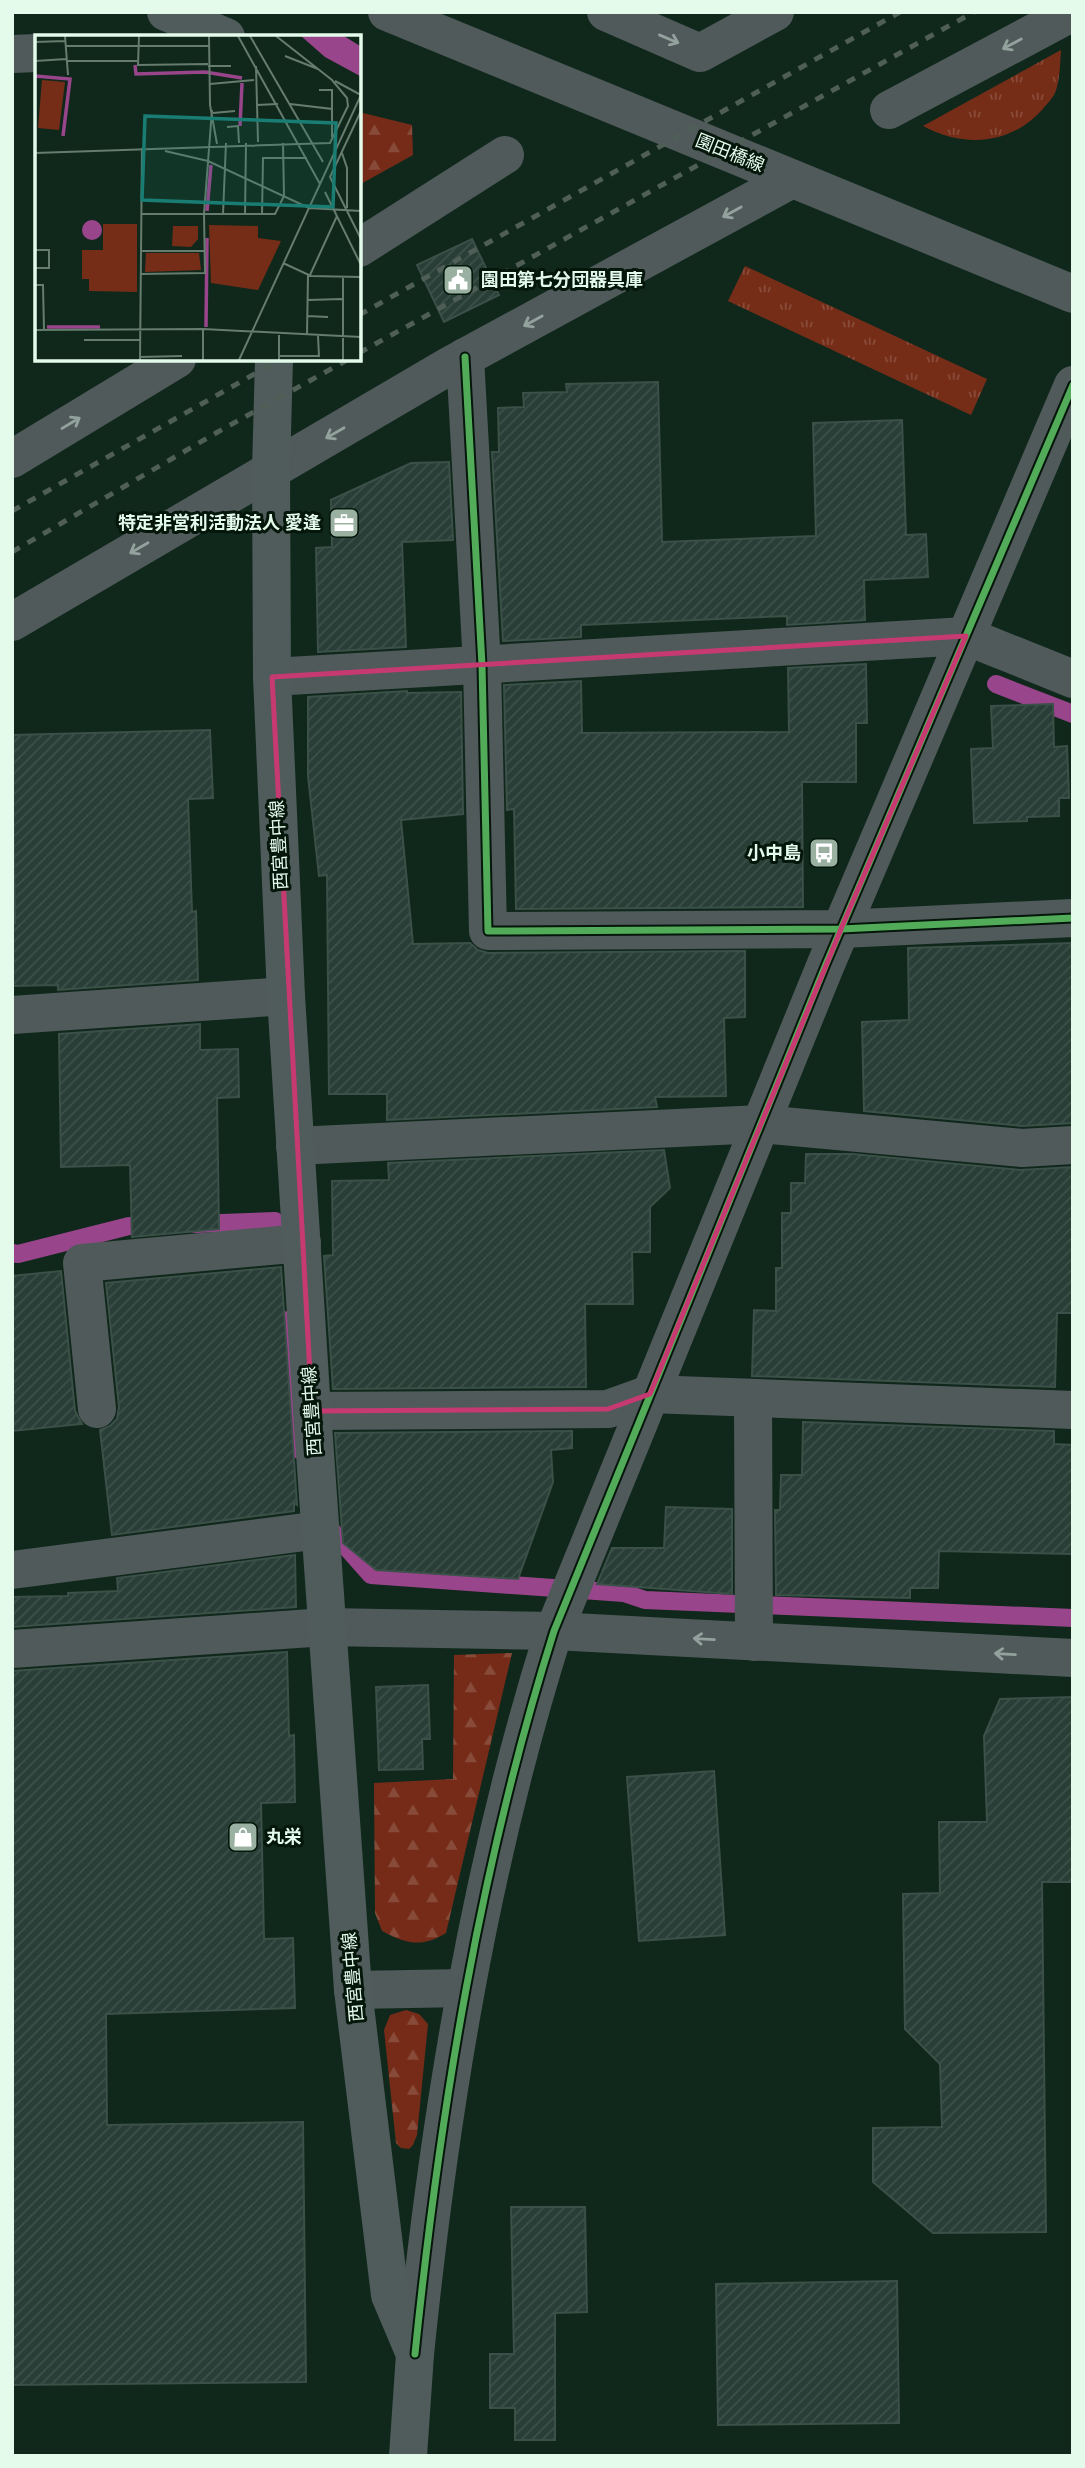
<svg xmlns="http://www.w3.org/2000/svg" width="1085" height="2468" viewBox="0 0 1085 2468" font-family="Mulish,'Noto Sans JP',sans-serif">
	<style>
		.grass { fill: url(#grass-tufts) }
		.forest { fill: url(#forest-firs) }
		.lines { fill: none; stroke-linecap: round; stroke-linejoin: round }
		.stream { stroke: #99458b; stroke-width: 18 }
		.building { fill: url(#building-hatch); stroke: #3b5048; stroke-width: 2 }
		.minor { stroke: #505a5b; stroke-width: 38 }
		.tertiary { stroke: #505a5b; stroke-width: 38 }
		.secondary { stroke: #4f5c5b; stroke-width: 38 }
		.rail { stroke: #4f5e57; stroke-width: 5; stroke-dasharray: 9 9; stroke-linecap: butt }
		.cycleway-casing { stroke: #05160b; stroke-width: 11 }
		.cycleway { stroke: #51ab58; stroke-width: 7 }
		.oneway { stroke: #93a29c }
		.marked { fill: none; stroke: #c73a71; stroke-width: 5; stroke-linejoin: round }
		.labels { text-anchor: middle; stroke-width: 6; stroke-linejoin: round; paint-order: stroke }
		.street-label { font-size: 18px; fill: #e4fbeb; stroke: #05160b }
		.poi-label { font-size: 18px; font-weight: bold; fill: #e4fbeb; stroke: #05160b; text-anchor: start }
		.inset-river { fill: none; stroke: #99458b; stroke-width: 3.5 }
		.inset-road { fill: none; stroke: #657c6e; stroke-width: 2 }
		.view { fill: #1a7d74; fill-opacity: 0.15; stroke: #1a7d74; stroke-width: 3.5 }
		.inset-edge { fill: none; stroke: #e4fbeb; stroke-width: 3.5 }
	</style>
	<defs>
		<pattern id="grass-tufts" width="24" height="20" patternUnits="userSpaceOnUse" patternTransform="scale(1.75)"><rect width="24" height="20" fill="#762d18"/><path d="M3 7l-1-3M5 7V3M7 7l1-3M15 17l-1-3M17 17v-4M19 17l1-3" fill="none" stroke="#894c3a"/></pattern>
		<pattern id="forest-firs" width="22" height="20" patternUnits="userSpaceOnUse" patternTransform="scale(1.75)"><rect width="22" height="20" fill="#752b17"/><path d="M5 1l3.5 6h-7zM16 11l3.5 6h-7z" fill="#884b39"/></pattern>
		<pattern id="building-hatch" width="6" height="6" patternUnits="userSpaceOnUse" patternTransform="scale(1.75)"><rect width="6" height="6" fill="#283e36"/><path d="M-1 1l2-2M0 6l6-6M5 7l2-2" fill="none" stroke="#3d514a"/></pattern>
	</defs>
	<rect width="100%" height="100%" fill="#10281b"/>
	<g class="grass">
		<path d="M1061 50C1060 63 1060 81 1055 93 1052 99 1046 105 1042 110 1010 145 964 148 923 126Z"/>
		<polygon points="745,266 987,379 971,415 728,301"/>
	</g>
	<g class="forest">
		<polygon points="359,112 412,125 413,155 359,185"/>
		<path d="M512 1653 446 1933C422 1948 406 1944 382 1931L375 1913 374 1783 453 1779 454 1655Z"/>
		<polygon points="406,2010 419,2014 428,2024 417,2135 413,2145 409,2149 401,2148 396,2143 384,2030 390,2015"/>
	</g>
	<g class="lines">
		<g class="stream">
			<polyline points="996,684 1073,714"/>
			<polyline points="195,1224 275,1221 277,1250"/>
			<polyline points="12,1253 18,1254 129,1226 153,1226"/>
			<polyline points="284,1320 296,1449"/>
			<polyline points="325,1523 371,1575 624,1593 645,1600 1073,1618"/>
		</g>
	</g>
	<g class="building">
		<polygon points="472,239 499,295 444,322 417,265"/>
		<polygon points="658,382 662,542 816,536 813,423 902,420 906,535 926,534 928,577 864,580 865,620 787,625 787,616 581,625 581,637 503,641 492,452 499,452 498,408 524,407 523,393 567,392 566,384"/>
		<polygon points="449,462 453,540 402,542 406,647 318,652 316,548 332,547 331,500 411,463"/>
		<polygon points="866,664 867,723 856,723 856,782 802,782 803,907 516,909 514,809 507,810 504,685 581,681 582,733 789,732 788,668"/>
		<polygon points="407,691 407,693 461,692 463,814 401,820 413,944 470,943 478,950 488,953 745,951 745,1017 724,1018 726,1096 655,1097 657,1107 387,1120 387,1094 329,1094 327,875 319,876 308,776 308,697"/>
		<polygon points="1053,704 1054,747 1067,746 1069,798 1059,798 1059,816 1027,817 1027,821 974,823 971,749 993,748 991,706"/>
		<polygon points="210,730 213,798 188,799 192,912 196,911 198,980 58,990 58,985 12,986 12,923 15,923 12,735"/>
		<polygon points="1073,943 1073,1123 1022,1126 864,1111 862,1022 909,1020 908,948"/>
		<polygon points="200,1024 200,1050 238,1049 239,1097 217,1098 219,1229 132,1237 130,1165 61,1167 59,1034"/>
		<polygon points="664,1150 670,1188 650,1207 650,1252 632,1252 633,1304 585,1304 586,1387 333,1389 324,1256 333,1255 332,1181 389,1180 388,1163"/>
		<polygon points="806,1154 852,1154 1020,1170 1073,1167 1073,1313 1057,1313 1055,1387 752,1376 754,1310 776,1311 776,1268 782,1268 782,1213 791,1213 791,1183 805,1183"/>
		<polygon points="281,1267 297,1505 294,1503 294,1511 112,1535 100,1430 110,1426 117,1419 119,1407 106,1283"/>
		<polygon points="61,1271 75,1411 82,1424 12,1431 12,1276"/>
		<polygon points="803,1422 1054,1431 1054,1444 1073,1445 1072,1554 939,1551 938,1588 910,1588 910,1598 776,1595 775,1510 780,1510 781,1475 802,1475"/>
		<polygon points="572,1431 572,1448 551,1450 553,1482 518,1579 376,1570 343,1543 335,1433"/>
		<polygon points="666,1507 732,1509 732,1594 597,1584 612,1548 664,1548"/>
		<polygon points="295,1555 296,1607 12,1627 12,1597 68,1596 68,1593 118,1591 117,1578"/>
		<polygon points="287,1652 289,1736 294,1735 295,1802 261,1803 264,1939 293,1938 295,2008 106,2014 107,2125 303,2122 306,2382 12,2385 12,1671"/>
		<polygon points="428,1685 430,1739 422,1739 423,1769 379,1770 376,1687"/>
		<polygon points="1073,1697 1073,1882 1042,1882 1046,2232 933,2233 873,2182 873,2128 942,2127 940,2064 905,2029 903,1894 940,1893 939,1822 987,1822 984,1736 1000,1699"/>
		<polygon points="714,1771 725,1935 639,1941 627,1777"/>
		<polygon points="511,2207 585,2207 587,2312 555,2313 555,2440 515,2440 515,2408 490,2408 490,2354 514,2354"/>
		<polygon points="897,2281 899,2423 718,2425 716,2284"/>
	</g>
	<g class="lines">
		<g class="minor">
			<polyline points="606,12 700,53 775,12"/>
			<polyline points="12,54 37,53"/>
			<polyline points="889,110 1073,12"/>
			<polyline points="359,248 505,155"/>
			<polyline points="465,357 482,665 488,931 841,929 1073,918"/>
			<polyline points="12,459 177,359"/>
			<polyline points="12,622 449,366 792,179"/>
			<polyline points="272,677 966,636 1073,679"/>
			<polyline points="12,1015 286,996"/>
			<polyline points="295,1146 761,1124 1022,1148 1073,1145"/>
			<polyline points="753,1398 754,1642"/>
			<polyline points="97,1409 82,1263 302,1243"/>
			<polyline points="312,1411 608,1409 650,1394 1073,1410"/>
			<polyline points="12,1570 320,1530"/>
			<polyline points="12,1649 326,1627 554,1631 1073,1658"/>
		</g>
		<g class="tertiary">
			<polyline points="387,12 1073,294"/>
			<polyline points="353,1990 466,1988"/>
			<path d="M415 2354C440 2110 480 1865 554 1631L826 964 1073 385"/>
		</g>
		<g class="secondary">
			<polyline points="166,12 226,37"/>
			<polyline points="274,359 271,470 272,677 286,996 312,1411 353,1990 390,2295 415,2354 408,2456"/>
		</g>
		<g class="rail">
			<polyline points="359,315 900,12"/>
			<polyline points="359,353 974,12"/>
			<polyline points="12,511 281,359"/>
			<polyline points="12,552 216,433 349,359"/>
		</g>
		<g class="cycleway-casing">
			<g id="cycleway">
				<polyline points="465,357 482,665 488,931 841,929 1073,918"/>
				<path d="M415 2354C440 2110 480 1865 554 1631L826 964 1073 385"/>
			</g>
		</g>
		<use href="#cycleway" class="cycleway"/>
	</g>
	<defs><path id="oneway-shaft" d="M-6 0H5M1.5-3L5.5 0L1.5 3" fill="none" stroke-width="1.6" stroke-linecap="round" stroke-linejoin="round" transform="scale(1.75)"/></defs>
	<g class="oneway">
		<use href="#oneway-shaft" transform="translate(669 39) rotate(23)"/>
		<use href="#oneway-shaft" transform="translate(1012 44) rotate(152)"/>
		<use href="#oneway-shaft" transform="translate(732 212) rotate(151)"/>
		<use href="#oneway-shaft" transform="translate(533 321) rotate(151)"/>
		<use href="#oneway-shaft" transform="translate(71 423) rotate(-31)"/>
		<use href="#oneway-shaft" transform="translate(335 433) rotate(150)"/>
		<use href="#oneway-shaft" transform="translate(139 548) rotate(150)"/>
		<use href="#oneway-shaft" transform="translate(704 1639) rotate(-177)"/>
		<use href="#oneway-shaft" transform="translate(1005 1654) rotate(-177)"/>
	</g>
	<path class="marked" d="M966 636 841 929 650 1394 608 1409 312 1411 272 677Z"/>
	<defs>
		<g id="civic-square" transform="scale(1.575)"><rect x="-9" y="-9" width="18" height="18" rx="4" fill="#9ab1a2" stroke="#05160b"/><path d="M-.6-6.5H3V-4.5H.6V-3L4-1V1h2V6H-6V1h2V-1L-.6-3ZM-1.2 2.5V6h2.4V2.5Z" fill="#fff"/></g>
		<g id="office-square" transform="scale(1.575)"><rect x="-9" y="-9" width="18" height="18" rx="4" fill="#9ab1a2" stroke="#05160b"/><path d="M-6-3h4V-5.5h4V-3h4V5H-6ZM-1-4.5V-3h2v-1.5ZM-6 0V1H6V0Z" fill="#fff"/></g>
		<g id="bus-square" transform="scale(1.575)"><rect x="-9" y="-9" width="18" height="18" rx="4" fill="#9ab1a2" stroke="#05160b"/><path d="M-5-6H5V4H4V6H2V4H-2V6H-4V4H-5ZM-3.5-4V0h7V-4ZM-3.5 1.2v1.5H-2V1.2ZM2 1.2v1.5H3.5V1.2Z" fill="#fff"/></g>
		<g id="shop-square" transform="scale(1.575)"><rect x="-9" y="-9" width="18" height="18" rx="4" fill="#9ab1a2" stroke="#05160b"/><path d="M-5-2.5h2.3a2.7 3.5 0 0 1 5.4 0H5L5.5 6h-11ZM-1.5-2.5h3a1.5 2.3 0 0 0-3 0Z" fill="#fff"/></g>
	</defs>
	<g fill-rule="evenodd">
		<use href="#civic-square" x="458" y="280"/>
		<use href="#office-square" x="344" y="523"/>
		<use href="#bus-square" x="824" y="853"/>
		<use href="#shop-square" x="243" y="1837"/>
	</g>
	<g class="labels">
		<g class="street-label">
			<text transform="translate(730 153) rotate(22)" y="6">園田橋線</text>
			<text transform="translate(279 845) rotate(-93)" y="6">西宮豊中線</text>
			<text transform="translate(312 1411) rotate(-94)" y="6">西宮豊中線</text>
			<text transform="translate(353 1977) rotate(-95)" y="6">西宮豊中線</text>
		</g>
		<g class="poi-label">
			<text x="481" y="286">園田第七分団器具庫</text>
			<text x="321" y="529" text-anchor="end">特定非営利活動法人 愛逢</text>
			<text x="801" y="859" text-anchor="end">小中島</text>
			<text x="266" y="1843">丸栄</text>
		</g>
	</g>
	<g transform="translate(35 35)">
		<rect width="326" height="326" fill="#10281b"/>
		<path d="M138 191H163V204L156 212 137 211ZM111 218H164L166 235 110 237Z" fill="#762d18"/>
		<path d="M7 45 30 47 24 95 3 93ZM68 189H102V257L54 256V244H47V215H68ZM174 190 223 191V203L246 206 223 255 176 248Z" fill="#762d18"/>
		<path d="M266 1H309L325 11V41L290 22ZM47 195a10 10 0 1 1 20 0a10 10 0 1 1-20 0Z" fill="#99458b"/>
		<path class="inset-river" d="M100 30 101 39 170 37 207 43M0 41 35 44 28 101M205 91 207 48M172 176 176 130M12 292H65M171 292 172 203"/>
		<path class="inset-road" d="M30 1 33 40M104 1 103 30 173 29M174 1 175 70 182 109M203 1 285 149M215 1 288 127M0 7 30 6M30 11H174M250 21 283 34M0 26 31 24M31 26H102M173 31H196M221 31 223 107M175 49 219 45M284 55H297V74M255 69 297 74V102M222 70 243 69M326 76 295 142 326 204M178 78 200 76M192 92 203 91 204 108M130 116 173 126 274 173 326 176M0 118 295 108 313 71 312 63 297 45 241 1M307 118 312 133V173M290 157 326 230M107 179H240L249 161 248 108M188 179 191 108M210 180 211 108M227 180 228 123H272M0 215H14V233H0M107 216H170M248 228 276 241 326 242M106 239 170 238 169 179 177 75M275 240 302 181M0 250H8L9 295M273 265 307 264M272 281 293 282M0 295 168 294 326 302M272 300 273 240M49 305H106M244 321H284L283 301M105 322 147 321M105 325 107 113M168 325V294M204 325 326 60 300 46M244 325V300M308 325V241"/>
		<path class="view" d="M110 81 301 88 298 172 107 165Z"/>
		<rect width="326" height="326" class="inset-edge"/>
	</g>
	<rect width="1085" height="2468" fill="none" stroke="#e4fbeb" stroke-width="28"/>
</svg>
